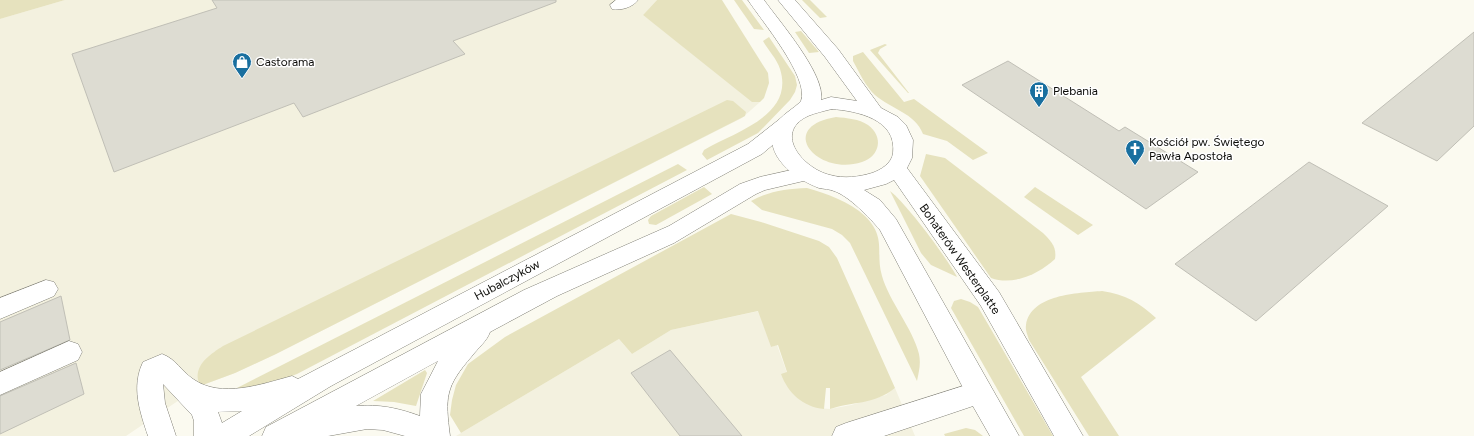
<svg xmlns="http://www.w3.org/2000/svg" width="1474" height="436" viewBox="0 0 1474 436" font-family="Figtree,sans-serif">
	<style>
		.built { fill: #f3f1df }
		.green { fill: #e6e2be }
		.building { fill: #dddcd2; stroke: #c0bfb6 }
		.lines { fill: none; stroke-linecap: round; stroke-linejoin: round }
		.minor-casing { stroke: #818077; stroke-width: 1 }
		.major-casing { stroke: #818077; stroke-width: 1 }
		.minor { fill: #fff; fill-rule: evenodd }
		.major { fill: #fff; fill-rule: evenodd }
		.labels { text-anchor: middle; stroke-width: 3; stroke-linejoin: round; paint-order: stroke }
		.poi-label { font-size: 12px; fill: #0c0c09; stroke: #fff; text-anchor: start }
		.street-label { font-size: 12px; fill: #0c0c09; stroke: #fff }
	</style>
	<rect width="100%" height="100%" fill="#fbfaf0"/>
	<g class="built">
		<polygon points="65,0 657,0 643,15 758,102 760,102 742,118 276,354 235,373 200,386 126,436 0,436 0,19"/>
		<polygon points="759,311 771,347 777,345 787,373 818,408 830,409 851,405 886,395 895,388 915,436 456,436 619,339 632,354 671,330"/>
	</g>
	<g class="green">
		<polygon points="0,0 65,0 0,19"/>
		<polygon points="657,0 722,0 768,73 769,83 764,98 760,102 752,102 643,15"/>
		<polygon points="734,0 742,0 764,30 754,29"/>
		<polygon points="802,0 810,0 827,17 820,18"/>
		<polygon points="801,31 819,52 809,53 795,32"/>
		<path d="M769 37 795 76 797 85 795 92 790 100 758 133 707 160 702 154 704 150C734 132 795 116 780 69 777 59 768 50 763 41Z"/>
		<polygon points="885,44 887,45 880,49 878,53 909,93 908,93 870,50"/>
		<path d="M863 52 904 102 914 99 988 153 973 160 947 141 923 134C915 113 891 109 875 95 866 87 859 72 853 61V56Z"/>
		<path d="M727 100 733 101 746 112 745 116 276 354 235 373 200 386C191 367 209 355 223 346Z"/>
		<path d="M836 117C847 118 859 119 868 125 884 137 880 156 862 162 818 177 775 127 836 117Z"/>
		<path d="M926 154 945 158 1043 233C1051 241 1057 247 1055 259 1039 274 1013 286 991 278L920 176Z"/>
		<polygon points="678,164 687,170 297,374 271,384 235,389"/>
		<polygon points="704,187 712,194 656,225 649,224 648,220 651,216"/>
		<polygon points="1035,187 1093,225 1078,235 1024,197"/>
		<path d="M807 188C827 194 849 201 865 216 887 238 875 252 882 276 889 301 913 329 919 354 921 364 919 371 917 381L850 243 842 235 832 229 762 210 751 201C769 191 787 189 807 188Z"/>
		<path d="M890 191C906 203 947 258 957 277L931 265 921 253Z"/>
		<path d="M731 214 761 222 819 241 829 247 837 258 895 388C874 405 854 401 830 409V388H826L824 409C803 407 788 393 781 374L787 372 778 345 771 347 758 311 671 330 632 354 619 339 461 433 450 415 452 400 456 385 468 364 505 337Z"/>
		<path d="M1102 291C1125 294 1140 303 1156 318L1081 377 1119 436H1089L1029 340C1028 336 1025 330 1026 325 1031 294 1078 293 1102 291Z"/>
		<polygon points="961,299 970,302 978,307 1053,436 1024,436 951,308 954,301"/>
		<polygon points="425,370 427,373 416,406 394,402 373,401"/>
		<polygon points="966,428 975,430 983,436 945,436 944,434"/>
	</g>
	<g class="building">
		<polygon points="212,0 556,0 556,2 453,41 465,54 303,117 294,103 114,172 72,54 217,8"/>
		<polygon points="1474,32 1474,126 1437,161 1362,123"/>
		<polygon points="1008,61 1119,131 1125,127 1198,172 1146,209 962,85"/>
		<polygon points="1309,162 1388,206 1256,321 1175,264"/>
		<polygon points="61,296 70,340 0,370 0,322"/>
		<polygon points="670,350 742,436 680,436 631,373"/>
		<polygon points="76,363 84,394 0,434 0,396"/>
	</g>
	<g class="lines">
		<g class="minor-casing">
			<g id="minor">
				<path d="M616 0H638C633 7 621 11 612 9L610 5Z"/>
				<path d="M788 116 795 118 798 122 795 126 762 154 331 386 249 436H194V421L192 415 163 384 165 403 176 436H148C140 412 131 387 143 362L162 354C176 359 181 371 193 379 221 399 262 384 292 376L298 379 748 144 781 118ZM242 411 222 423 218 412Z"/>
				<path d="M805 167 812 169 815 174 812 179 765 190 756 194 674 243 557 296 490 332C487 341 478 348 472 356 445 387 445 397 450 436H405L383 430 367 429 328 436H262L266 427 524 290 669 226 740 184 760 177ZM438 361 421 394 420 416C398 408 379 404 356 406Z"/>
				<polygon points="46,280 54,282 58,289 54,296 0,319 0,298"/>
				<polygon points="69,341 78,344 82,352 78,360 0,395 0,372"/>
				<polygon points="979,381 988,385 992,393 988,401 884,436 832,436 836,427 846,423"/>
			</g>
		</g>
		<g class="major-casing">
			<path id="major" d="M748 0H764C779 21 826 75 821 100L831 97 857 101 825 57 778 0H795L838 49 881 108 898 117 906 125 913 140 912 158 907 168 999 292 1083 436H1054L981 306 894 180 886 184 864 190 880 200 896 219 1019 436H990L970 401 880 230C870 218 849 196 834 191 829 189 824 189 819 188 795 179 762 155 775 126 780 115 794 109 801 101 810 78 761 20 748 0ZM832 109C857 111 897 119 893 153 892 163 881 170 872 173 859 177 844 179 830 175 804 169 772 133 808 116 815 113 824 111 832 109Z"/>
		</g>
		<use href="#minor" class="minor"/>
		<use href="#major" class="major"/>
	</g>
	<defs>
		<g id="shop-pin" transform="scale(1)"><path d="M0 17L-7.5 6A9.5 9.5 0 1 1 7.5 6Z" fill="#196f9f" stroke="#fff"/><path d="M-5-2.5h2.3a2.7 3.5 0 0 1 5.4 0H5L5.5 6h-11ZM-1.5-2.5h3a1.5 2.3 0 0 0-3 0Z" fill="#fff"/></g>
		<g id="building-pin" transform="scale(1)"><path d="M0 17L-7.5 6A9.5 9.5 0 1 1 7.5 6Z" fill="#196f9f" stroke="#fff"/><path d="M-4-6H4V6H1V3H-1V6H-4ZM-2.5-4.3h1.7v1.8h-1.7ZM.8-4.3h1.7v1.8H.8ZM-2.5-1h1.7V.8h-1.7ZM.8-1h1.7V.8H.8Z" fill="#fff"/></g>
		<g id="church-pin" transform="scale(1)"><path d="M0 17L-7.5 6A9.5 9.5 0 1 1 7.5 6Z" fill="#196f9f" stroke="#fff"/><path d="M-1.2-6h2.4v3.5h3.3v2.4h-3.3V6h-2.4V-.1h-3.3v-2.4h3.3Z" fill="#fff"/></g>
	</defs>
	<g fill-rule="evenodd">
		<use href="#shop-pin" x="242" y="62"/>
		<use href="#building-pin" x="1039" y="91"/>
		<use href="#church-pin" x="1135" y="149"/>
	</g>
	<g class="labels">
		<g class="poi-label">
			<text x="256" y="66">Castorama</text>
			<text x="1053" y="95">Plebania</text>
			<text x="1149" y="146">Kościół pw. Świętego<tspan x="1149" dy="14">Pawła Apostoła</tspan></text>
		</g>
		<g class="street-label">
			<text transform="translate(960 259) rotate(55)" y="4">Bohaterów Westerplatte</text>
			<text transform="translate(507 280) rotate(-28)" y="4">Hubalczyków</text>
		</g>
	</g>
</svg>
